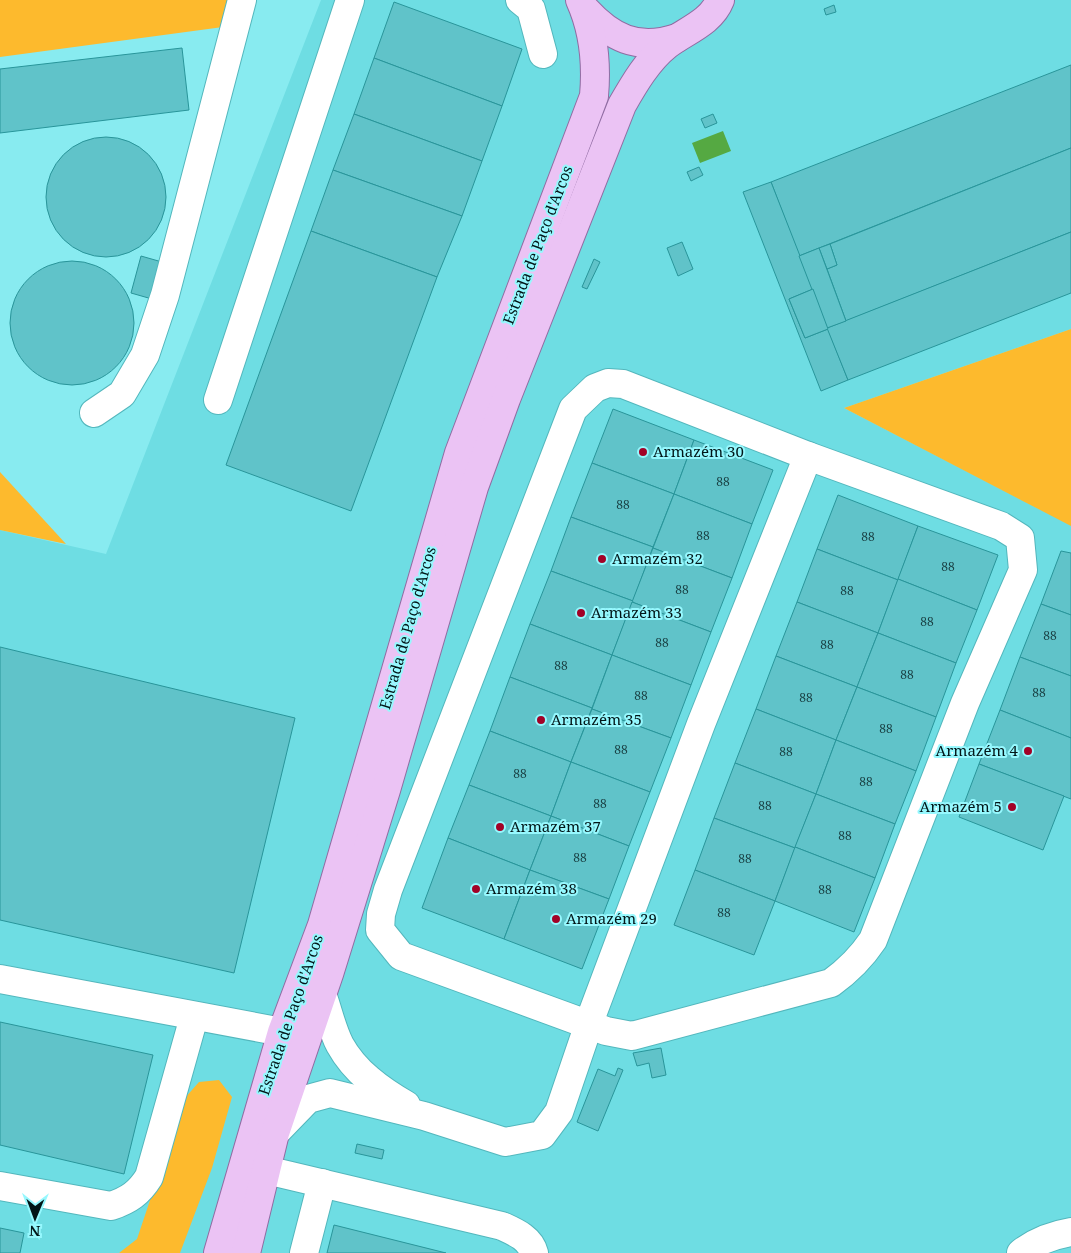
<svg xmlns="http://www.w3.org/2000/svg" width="1071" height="1253" viewBox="0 0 1071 1253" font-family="'Noto Serif',serif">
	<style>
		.built { fill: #6edde3 }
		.green { fill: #fdba2d }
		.water { fill: #55a942 }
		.building { fill: #60c3c9; stroke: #29959a }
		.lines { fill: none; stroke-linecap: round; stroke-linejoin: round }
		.minor-casing { stroke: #53b7bd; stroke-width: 30 }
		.major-casing { stroke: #906ca2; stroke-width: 30 }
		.minor { stroke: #fff; stroke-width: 28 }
		.major { stroke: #ebc3f4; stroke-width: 28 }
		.poi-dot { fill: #a20227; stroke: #96f8fe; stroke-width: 2 }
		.labels { text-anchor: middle; stroke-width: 4; stroke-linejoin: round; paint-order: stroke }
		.number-label { font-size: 12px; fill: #1a4144 }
		.street-label { font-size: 15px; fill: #021618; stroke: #96f8fe }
		.poi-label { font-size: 15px; fill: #021618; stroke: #96f8fe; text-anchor: start }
	</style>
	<rect width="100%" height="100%" fill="#88ebf0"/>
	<polygon class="built" points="321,0 1071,0 1071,329 844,408 1039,509 1071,523 1071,1253 0,1253 0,530 106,554"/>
	<g class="green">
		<polygon points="0,0 230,0 223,27 0,57"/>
		<polygon points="1071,329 1071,526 844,408"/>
		<polygon points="0,472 66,544 0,530"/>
		<polygon points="219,1080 232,1097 212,1168 180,1253 119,1253 137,1239 184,1099 199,1082"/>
	</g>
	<polygon class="water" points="723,131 731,151 700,163 692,143"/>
	<g class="building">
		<polygon points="394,2 522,49 502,106 374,58"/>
		<polygon points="834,5 836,12 826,15 824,9"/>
		<polygon points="182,48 189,110 0,133 0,69"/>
		<polygon points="374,58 502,106 482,161 354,114"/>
		<polygon points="1071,65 1071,148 799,256 771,182"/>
		<polygon points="354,114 482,161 462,216 333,170"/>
		<polygon points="713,114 717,123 705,128 701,119"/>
		<circle cx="106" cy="197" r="60"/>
		<polygon points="1071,148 1071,232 846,321 827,269 837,265 830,244"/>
		<polygon points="699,167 703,175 691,181 687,172"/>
		<polygon points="333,170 462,216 437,277 311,231"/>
		<polygon points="771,182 813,289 789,299 805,338 828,329 848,380 821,391 743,192"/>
		<polygon points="311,231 437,277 351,511 226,465"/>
		<polygon points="1071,232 1071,293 848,380 827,328"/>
		<polygon points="682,242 693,269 678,276 667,248"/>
		<polygon points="830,244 837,265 827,269 819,248"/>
		<polygon points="819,248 846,321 827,328 799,256"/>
		<polygon points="141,256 162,262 152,299 131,293"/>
		<polygon points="594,259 600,262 587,289 582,287"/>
		<circle cx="72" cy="323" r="62"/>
		<polygon points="813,289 828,329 805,338 789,299"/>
		<polygon points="613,409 694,440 674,494 592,463"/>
		<polygon points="694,440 773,470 752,524 674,494"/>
		<polygon points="592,463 674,494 653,547 571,517"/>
		<polygon points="674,494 752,524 732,578 653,548"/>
		<polygon points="838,495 918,526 898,580 817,549"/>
		<polygon points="571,517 653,547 633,601 551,571"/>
		<polygon points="918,526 998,555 977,610 898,579"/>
		<polygon points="653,548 732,578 711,632 632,602"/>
		<polygon points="817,549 898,580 878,633 797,602"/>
		<polygon points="1061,551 1071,553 1071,615 1041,604"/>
		<polygon points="551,571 633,601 612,655 530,624"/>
		<polygon points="898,579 977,610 956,663 878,633"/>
		<polygon points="632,602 711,632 691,685 612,655"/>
		<polygon points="797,602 878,633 857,687 776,656"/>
		<polygon points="1041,604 1071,615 1071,676 1020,657"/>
		<polygon points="530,624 612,655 592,708 510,677"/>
		<polygon points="878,633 956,663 936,717 857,687"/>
		<polygon points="0,647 295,718 234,973 0,920"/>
		<polygon points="612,655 691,685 671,738 592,709"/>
		<polygon points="776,656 857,687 836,740 756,709"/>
		<polygon points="1020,657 1071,676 1071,738 1000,710"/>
		<polygon points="510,677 592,708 571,762 490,731"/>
		<polygon points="857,687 936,717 916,771 836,740"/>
		<polygon points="592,709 671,738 650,792 571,762"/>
		<polygon points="756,709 836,740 816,794 735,763"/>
		<polygon points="1000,710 1071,738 1071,799 979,764"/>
		<polygon points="490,731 571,762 551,816 469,785"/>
		<polygon points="836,740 916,771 895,824 816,794"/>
		<polygon points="571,762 650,792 629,846 551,816"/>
		<polygon points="735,763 816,794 795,848 714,818"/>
		<polygon points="979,764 1064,796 1043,850 959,817"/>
		<polygon points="469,785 551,816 530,870 448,838"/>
		<polygon points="816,794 895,824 875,878 795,847"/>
		<polygon points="551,816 629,846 609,899 530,870"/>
		<polygon points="714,818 795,848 775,901 695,870"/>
		<polygon points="448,838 530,870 504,939 422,908"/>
		<polygon points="795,847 875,878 854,932 775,901"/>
		<polygon points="530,870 609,899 582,969 504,939"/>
		<polygon points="695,870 775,901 754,955 674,925"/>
		<polygon points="0,1022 153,1055 124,1174 0,1145"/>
		<polygon points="661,1048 666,1075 652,1078 649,1063 637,1066 633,1053"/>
		<polygon points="618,1068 623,1070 598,1131 577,1122 598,1069 615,1076"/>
		<polygon points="357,1144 384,1150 382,1159 355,1153"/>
		<polygon points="334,1225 446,1253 327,1253"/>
		<polygon points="0,1228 24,1233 20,1253 0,1253"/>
	</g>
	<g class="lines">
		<g class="minor-casing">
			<g id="minor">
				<polyline points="520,0 531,9 543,54"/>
				<path d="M608 383 623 384 808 456 1001 526 1020 538 1023 570 965 703 873 940C861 958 849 970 831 983L632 1036 606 1031 401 956 380 930 381 914 388 890 573 409 595 388Z"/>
				<polyline points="218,400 350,0"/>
				<polyline points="94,413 122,394 145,355 165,295 242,0"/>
				<polyline points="0,979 282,1032"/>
				<path d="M322 994C328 1010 332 1030 340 1045 355 1072 380 1090 406 1105"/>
				<polyline points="275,1133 308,1099 330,1093 424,1116 505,1142 542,1135 559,1112 593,1012 701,724 808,456"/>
				<path d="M266 1170 502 1226C515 1232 530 1238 534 1253"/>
				<path d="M0 1186 111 1206C129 1200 139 1193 149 1177L194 1017"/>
				<polyline points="304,1253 322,1183"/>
				<path d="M1021 1253C1035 1242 1053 1235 1071 1232"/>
			</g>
		</g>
		<g class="major-casing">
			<g id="major">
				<path d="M584 8C611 38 637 51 677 38"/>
				<path d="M218 1253 282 1032 322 925 459 453 594 96C597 62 594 31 580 0"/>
				<path d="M246 1253 275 1133 329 974 386 790 474 487 506 399 622 105C634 84 648 60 667 45 685 31 711 23 720 0"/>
			</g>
		</g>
		<use href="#minor" class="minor"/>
		<use href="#major" class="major"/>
	</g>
	<g class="poi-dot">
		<circle cx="643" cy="452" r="5"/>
		<circle cx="602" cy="559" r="5"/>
		<circle cx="581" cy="613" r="5"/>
		<circle cx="541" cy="720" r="5"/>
		<circle cx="1028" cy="751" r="5"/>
		<circle cx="1012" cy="807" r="5"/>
		<circle cx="500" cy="827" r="5"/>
		<circle cx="476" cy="889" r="5"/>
		<circle cx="556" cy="919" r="5"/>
	</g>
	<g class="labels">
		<g class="number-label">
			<text x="723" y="486">88</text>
			<text x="623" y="509">88</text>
			<text x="703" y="540">88</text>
			<text x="868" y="541">88</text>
			<text x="948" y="571">88</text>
			<text x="682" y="594">88</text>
			<text x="847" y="595">88</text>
			<text x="927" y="626">88</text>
			<text x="1050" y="640">88</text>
			<text x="662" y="647">88</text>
			<text x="827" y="649">88</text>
			<text x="561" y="670">88</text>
			<text x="907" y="679">88</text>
			<text x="1039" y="697">88</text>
			<text x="641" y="700">88</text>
			<text x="806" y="702">88</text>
			<text x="886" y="733">88</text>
			<text x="621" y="754">88</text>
			<text x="786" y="756">88</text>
			<text x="520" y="778">88</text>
			<text x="866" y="786">88</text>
			<text x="600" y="808">88</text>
			<text x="765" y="810">88</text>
			<text x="845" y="840">88</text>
			<text x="580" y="862">88</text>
			<text x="745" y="863">88</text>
			<text x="825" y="894">88</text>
			<text x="724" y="917">88</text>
		</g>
		<g class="street-label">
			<text transform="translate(538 245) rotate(-69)" y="5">Estrada de Paço d'Arcos</text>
			<text transform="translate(408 628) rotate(-74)" y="5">Estrada de Paço d'Arcos</text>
			<text transform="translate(291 1015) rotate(-71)" y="5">Estrada de Paço d'Arcos</text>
		</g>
		<g class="poi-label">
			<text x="653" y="457">Armazém 30</text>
			<text x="612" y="564">Armazém 32</text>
			<text x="591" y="618">Armazém 33</text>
			<text x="551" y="725">Armazém 35</text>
			<text x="1018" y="756" text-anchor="end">Armazém 4</text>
			<text x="1002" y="812" text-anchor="end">Armazém 5</text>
			<text x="510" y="832">Armazém 37</text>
			<text x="486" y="894">Armazém 38</text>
			<text x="566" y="924">Armazém 29</text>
		</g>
	</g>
	<g transform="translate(35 1218) rotate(181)" stroke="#96f8fe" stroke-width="4" paint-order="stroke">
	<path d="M0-4L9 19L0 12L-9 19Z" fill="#021618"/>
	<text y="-8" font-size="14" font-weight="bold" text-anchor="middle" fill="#021618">N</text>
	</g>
</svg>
